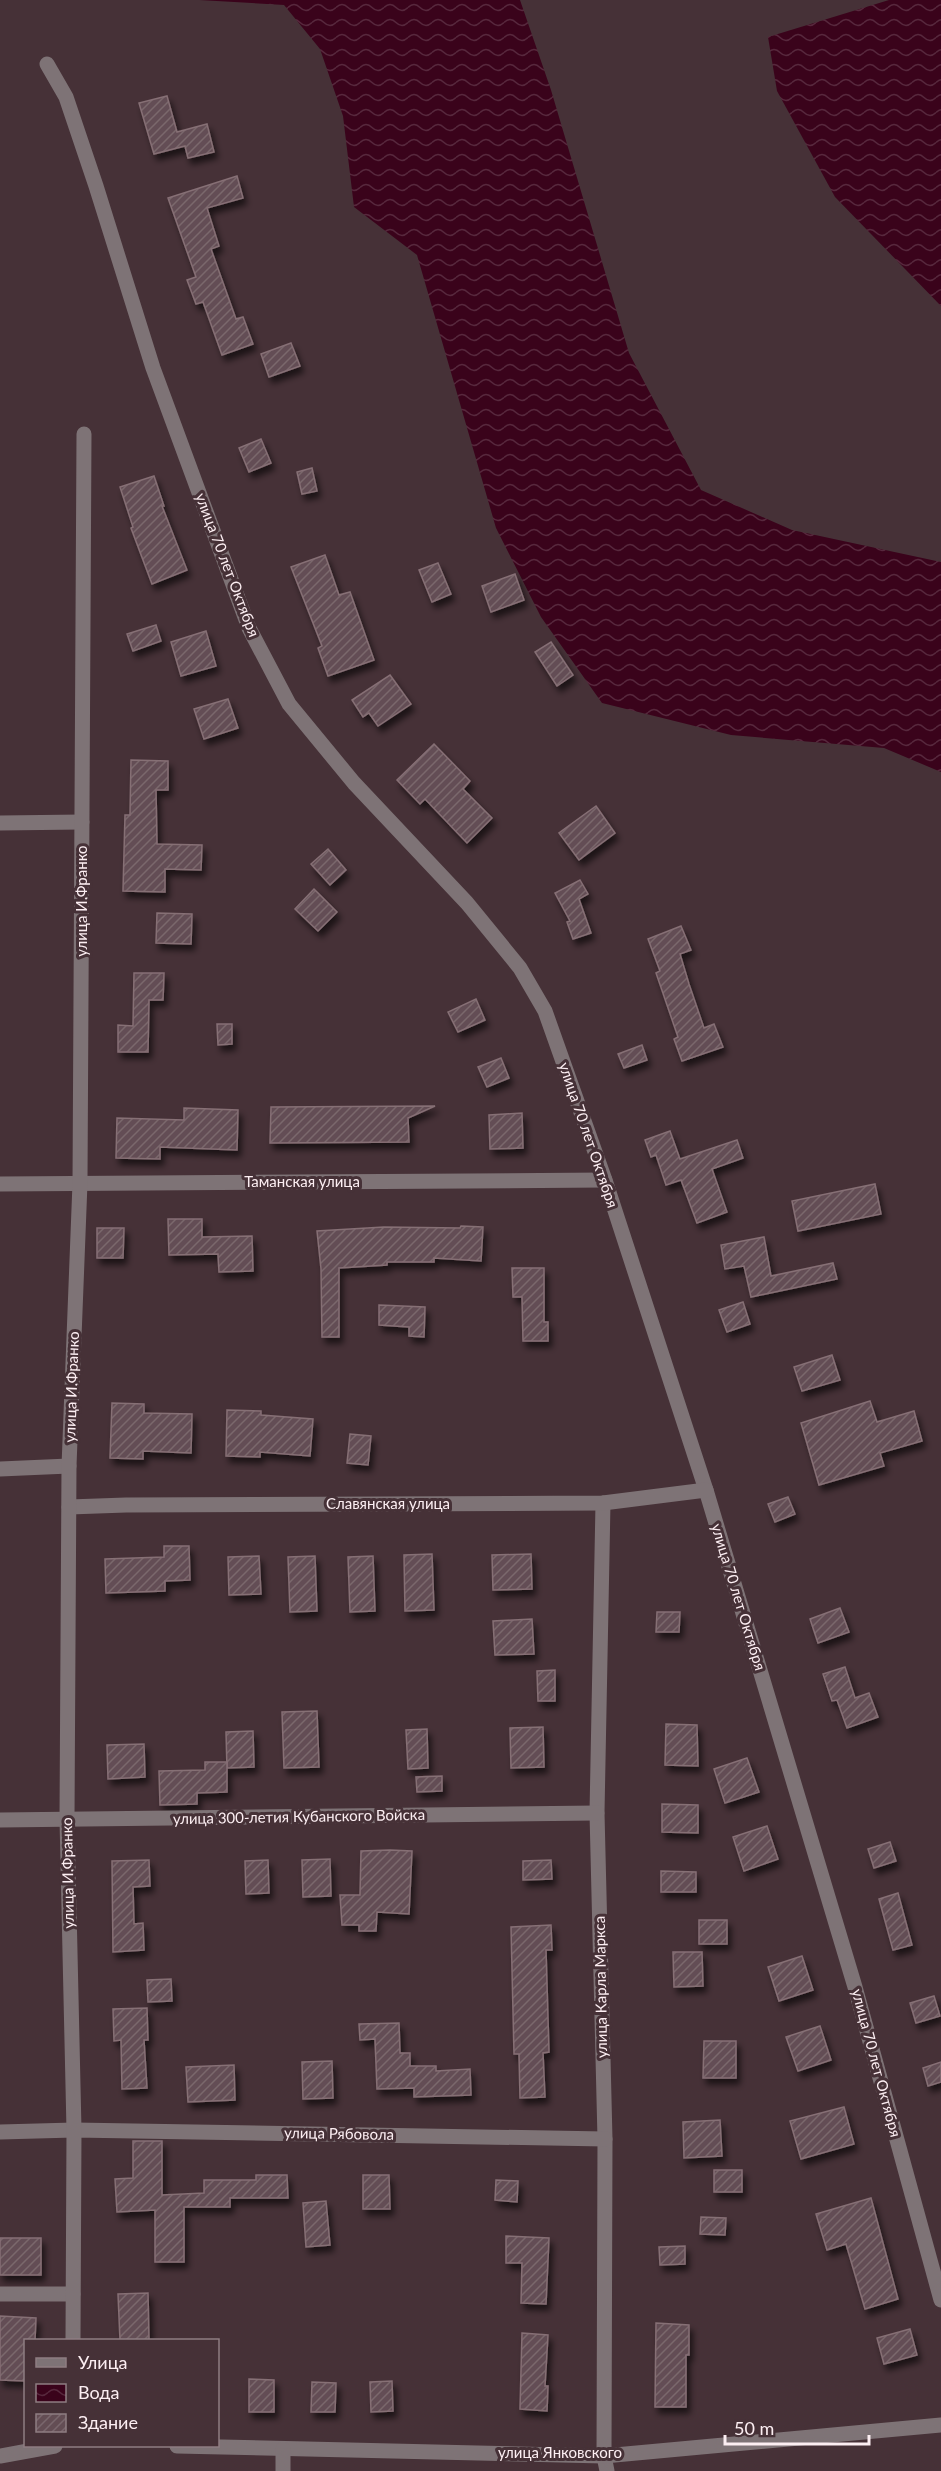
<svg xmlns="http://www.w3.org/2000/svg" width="941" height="2471" viewBox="0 0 941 2471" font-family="Lato,sans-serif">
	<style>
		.water { fill: url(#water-waves) }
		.building { fill: url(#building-hatch); stroke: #866f75; stroke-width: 1.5; filter: url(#shadow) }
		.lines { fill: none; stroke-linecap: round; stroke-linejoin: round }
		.minor { stroke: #7e7376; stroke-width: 15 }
		.labels { text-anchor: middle; stroke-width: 6; stroke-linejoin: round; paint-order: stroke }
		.street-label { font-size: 15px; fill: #fceef2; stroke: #463137 }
	</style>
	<defs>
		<pattern id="water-waves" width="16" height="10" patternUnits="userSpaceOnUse" patternTransform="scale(1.5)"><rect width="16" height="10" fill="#3a031b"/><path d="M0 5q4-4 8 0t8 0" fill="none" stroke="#57283d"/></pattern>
		<pattern id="building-hatch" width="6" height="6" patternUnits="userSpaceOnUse" patternTransform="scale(1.5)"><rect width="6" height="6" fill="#634d54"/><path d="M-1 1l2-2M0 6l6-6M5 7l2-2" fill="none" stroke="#7a676d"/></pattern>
		<filter id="shadow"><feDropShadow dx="3.5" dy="6" stdDeviation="3" flood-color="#0009"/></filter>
	</defs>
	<rect width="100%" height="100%" fill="#463137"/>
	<g class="water">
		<polygon points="199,0 520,0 551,90 629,353 701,490 792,530 941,562 941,772 884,748 731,735 602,703 541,617 496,528 417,255 354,207 343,116 320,49 284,5"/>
		<polygon points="889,0 941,0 941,306 835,197 777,91 768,37"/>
	</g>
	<g class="building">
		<polygon points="167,96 177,132 207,124 214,152 188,158 185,146 154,154 139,103"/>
		<polygon points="237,176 243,198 207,208 219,246 211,249 236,319 243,317 253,344 222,355 203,302 196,304 187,280 196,277 168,198"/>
		<polygon points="291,343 300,366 269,377 261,354"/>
		<polygon points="261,439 271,463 249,472 239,448"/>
		<polygon points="312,468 317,491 302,494 297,472"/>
		<polygon points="154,476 164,506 162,506 187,570 152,584 131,528 133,527 120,487"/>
		<polygon points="325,555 339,595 350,592 374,660 328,676 318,648 322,646 291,567"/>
		<polygon points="438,563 451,594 432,602 419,570"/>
		<polygon points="515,574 524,600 491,612 482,586"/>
		<polygon points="156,625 161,641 133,651 127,634"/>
		<polygon points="206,631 216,666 181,676 171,642"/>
		<polygon points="551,642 573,675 557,686 535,652"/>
		<polygon points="390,675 411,704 378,726 369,713 363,717 352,700"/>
		<polygon points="228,699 238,728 204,739 194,709"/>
		<polygon points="434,744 470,781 463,789 492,818 467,843 425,799 420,804 397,780"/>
		<polygon points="131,760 168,761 168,790 156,790 157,844 202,845 201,870 165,869 165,892 123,891 125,815 130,815"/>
		<polygon points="596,806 615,833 579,860 559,833"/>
		<polygon points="328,849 346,870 330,885 311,864"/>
		<polygon points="580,880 588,894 579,899 591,933 573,939 567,922 570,921 555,893"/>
		<polygon points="314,889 337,912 318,931 295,909"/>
		<polygon points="157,913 192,914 191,944 156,943"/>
		<polygon points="681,926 691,950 680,954 689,984 704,1028 714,1024 723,1047 682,1061 674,1039 678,1037 656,973 660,971 648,939"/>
		<polygon points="134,973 164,973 163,1000 149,1000 148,1052 118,1052 118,1025 133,1026"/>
		<polygon points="476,999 485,1020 458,1032 448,1012"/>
		<polygon points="217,1024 232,1024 232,1044 218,1045"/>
		<polygon points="642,1045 647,1060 624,1068 618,1054"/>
		<polygon points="501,1058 509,1078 487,1087 478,1067"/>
		<polygon points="435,1106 408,1118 409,1142 270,1143 271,1107"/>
		<polygon points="184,1108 238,1110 237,1150 160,1147 160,1159 116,1158 117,1118 184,1120"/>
		<polygon points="522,1113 523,1148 490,1149 489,1115"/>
		<polygon points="670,1131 680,1159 737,1140 743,1158 712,1169 727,1212 697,1223 681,1180 666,1185 656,1155 651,1157 645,1140"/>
		<polygon points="875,1184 881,1214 798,1231 792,1201"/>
		<polygon points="168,1219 202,1219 202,1237 252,1236 253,1271 219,1272 218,1254 169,1255"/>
		<polygon points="461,1226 483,1227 481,1261 434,1258 434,1262 387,1262 387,1265 339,1268 339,1337 322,1337 321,1269 317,1231 384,1227 460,1228"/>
		<polygon points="97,1228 124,1228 123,1258 97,1258"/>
		<polygon points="764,1237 771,1276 833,1263 837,1279 751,1297 744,1266 725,1269 721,1245"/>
		<polygon points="512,1268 544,1268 544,1322 548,1322 548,1341 523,1341 522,1297 513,1297"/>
		<polygon points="743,1302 750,1324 727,1332 719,1310"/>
		<polygon points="379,1305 425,1307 424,1337 409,1336 409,1327 379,1325"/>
		<polygon points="832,1355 840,1380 802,1391 794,1367"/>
		<polygon points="870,1401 877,1422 914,1411 922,1441 880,1453 884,1466 819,1485 801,1423"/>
		<polygon points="112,1403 144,1404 144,1413 192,1414 191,1453 143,1451 143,1459 110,1458"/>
		<polygon points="227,1410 261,1411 261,1415 313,1419 310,1456 260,1452 260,1457 226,1456"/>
		<polygon points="350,1434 371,1436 368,1465 347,1463"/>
		<polygon points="788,1497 795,1514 775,1522 768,1504"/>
		<polygon points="164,1546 189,1546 190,1580 165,1581 165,1591 106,1593 105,1559 164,1557"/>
		<polygon points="432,1554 434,1610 405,1611 404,1555"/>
		<polygon points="531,1554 532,1589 493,1590 492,1555"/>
		<polygon points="259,1556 261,1594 229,1595 228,1557"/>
		<polygon points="315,1556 317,1611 290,1612 288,1557"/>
		<polygon points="373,1556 375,1611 350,1612 348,1557"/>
		<polygon points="840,1608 849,1632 818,1643 810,1619"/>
		<polygon points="657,1612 680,1612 679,1632 656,1632"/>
		<polygon points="532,1619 534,1654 495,1655 493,1621"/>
		<polygon points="845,1667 855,1698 869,1693 878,1717 847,1728 837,1700 832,1701 823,1674"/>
		<polygon points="555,1670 555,1701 538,1701 537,1671"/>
		<polygon points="317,1711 319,1767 284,1768 282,1712"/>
		<polygon points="666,1724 697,1725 698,1766 665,1765"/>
		<polygon points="543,1727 544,1767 511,1768 510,1728"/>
		<polygon points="427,1729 428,1768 408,1769 406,1730"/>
		<polygon points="253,1731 254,1767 227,1768 226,1732"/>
		<polygon points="144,1744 145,1777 108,1779 107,1745"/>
		<polygon points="747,1758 759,1792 725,1803 714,1769"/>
		<polygon points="205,1762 227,1762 227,1792 197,1793 197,1804 160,1805 159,1771 205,1770"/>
		<polygon points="442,1776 442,1791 417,1792 416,1777"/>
		<polygon points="662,1804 698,1805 698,1833 662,1832"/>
		<polygon points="767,1826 778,1859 744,1871 733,1837"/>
		<polygon points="890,1842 896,1861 874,1868 868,1849"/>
		<polygon points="390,1850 412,1851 409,1914 377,1912 376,1931 359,1931 359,1925 342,1925 340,1895 360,1895 361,1851"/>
		<polygon points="330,1859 331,1896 303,1897 302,1860"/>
		<polygon points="149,1860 150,1886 133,1887 134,1924 143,1923 144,1950 113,1952 112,1861"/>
		<polygon points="268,1860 269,1893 246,1894 245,1861"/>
		<polygon points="551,1860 552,1879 523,1880 523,1861"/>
		<polygon points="661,1871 696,1872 696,1892 661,1892"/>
		<polygon points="898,1893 912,1945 893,1950 879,1899"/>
		<rect x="699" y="1920" width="28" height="24"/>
		<polygon points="551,1925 552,1950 546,1950 549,2052 543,2053 545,2097 520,2098 519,2054 514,2054 511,1927"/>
		<polygon points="673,1952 702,1952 703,1986 674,1987"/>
		<polygon points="802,1956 813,1990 779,2001 768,1967"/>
		<polygon points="171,1979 172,2001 148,2002 147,1980"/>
		<polygon points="934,1996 940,2016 916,2023 910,2003"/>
		<polygon points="147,2008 148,2040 144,2040 147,2088 122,2089 121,2040 114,2041 113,2009"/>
		<polygon points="399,2023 400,2053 410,2053 410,2066 436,2066 436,2071 470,2069 471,2095 414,2097 414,2088 377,2089 375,2039 360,2040 359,2024"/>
		<polygon points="820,2026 831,2060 798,2071 786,2037"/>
		<polygon points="704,2041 736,2041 736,2078 703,2078"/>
		<polygon points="332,2061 333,2098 303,2099 302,2062"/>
		<polygon points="941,2062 941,2082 928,2086 923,2068"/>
		<polygon points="234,2065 235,2100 188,2102 186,2067"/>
		<polygon points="844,2107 854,2144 801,2159 790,2121"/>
		<polygon points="720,2120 722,2156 684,2158 683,2122"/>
		<polygon points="133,2141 162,2141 162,2195 204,2193 204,2180 256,2180 256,2175 287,2175 288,2198 230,2198 230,2207 184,2207 184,2262 155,2262 155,2210 117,2212 115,2179 133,2178"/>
		<rect x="714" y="2170" width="28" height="22"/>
		<polygon points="363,2175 389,2175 390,2209 363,2209"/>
		<polygon points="496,2180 518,2181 517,2202 495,2200"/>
		<polygon points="871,2198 898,2299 865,2309 846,2244 827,2250 816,2214"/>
		<polygon points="326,2201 330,2245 306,2247 303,2203"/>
		<polygon points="701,2217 726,2218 725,2235 700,2234"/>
		<polygon points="506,2236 549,2238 546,2304 521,2303 522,2263 506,2263"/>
		<rect x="0" y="2238" width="41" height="37"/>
		<polygon points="685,2246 685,2264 660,2265 659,2247"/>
		<polygon points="148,2293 149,2340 120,2340 118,2294"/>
		<polygon points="0,2316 36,2318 35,2340 26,2340 26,2381 0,2380"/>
		<polygon points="656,2323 689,2325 689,2355 686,2355 686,2407 655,2407"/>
		<polygon points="910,2329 917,2355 884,2364 877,2338"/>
		<polygon points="522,2333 548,2335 545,2386 548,2386 547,2411 520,2409"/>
		<polygon points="249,2379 274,2380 274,2412 249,2412"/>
		<polygon points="392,2381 393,2411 371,2412 370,2382"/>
		<polygon points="312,2382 336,2383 335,2412 311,2412"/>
	</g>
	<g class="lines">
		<g class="minor">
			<polyline points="47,64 66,97 96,186 153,368 249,628 289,704 354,783 467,903 520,968 545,1011 605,1180 706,1490 855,1987 941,2300"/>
			<polyline points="0,823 82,822"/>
			<polyline points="0,1184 605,1180"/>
			<polyline points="0,1469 69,1466"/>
			<polyline points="603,1503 597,1813 605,2139 604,2456 607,2471"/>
			<polyline points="69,1507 126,1505 603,1503 706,1490"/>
			<polyline points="0,1820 597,1813"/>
			<polyline points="0,2132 74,2130 605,2139"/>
			<polyline points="0,2294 73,2294"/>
			<polyline points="73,2340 74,2130 67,1819 69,1466 80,1183 84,434"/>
			<polyline points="177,2446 604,2456 941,2425"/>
			<polyline points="0,2456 55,2446"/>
			<polyline points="283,2471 283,2449"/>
		</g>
	</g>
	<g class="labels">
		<g class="street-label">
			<text transform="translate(227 565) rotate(69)" y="5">улица 70 лет Октября</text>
			<text transform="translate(82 901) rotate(-90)" y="5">улица И.Франко</text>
			<text transform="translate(588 1135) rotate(71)" y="5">улица 70 лет Октября</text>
			<text x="302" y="1187">Таманская улица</text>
			<text transform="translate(72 1387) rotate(-88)" y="5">улица И.Франко</text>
			<text x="388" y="1509">Славянская улица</text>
			<text transform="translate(738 1597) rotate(73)" y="5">улица 70 лет Октября</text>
			<text transform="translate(299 1817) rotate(-1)" y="5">улица 300-летия Кубанского Войска</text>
			<text transform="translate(68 1873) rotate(-91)" y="5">улица И.Франко</text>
			<text transform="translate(601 1987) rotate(-91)" y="5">улица Карла Маркса</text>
			<text transform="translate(876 2063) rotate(75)" y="5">улица 70 лет Октября</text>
			<text transform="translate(339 2134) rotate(1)" y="5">улица Рябовола</text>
			<text x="560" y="2458">улица Янковского</text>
		</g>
	</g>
	<rect x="24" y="2339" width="195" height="108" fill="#463137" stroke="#8f7d82" stroke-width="1.5"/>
	<rect x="36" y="2358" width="30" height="9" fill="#7e7376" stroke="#8f7d82" stroke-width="1.5"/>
	<text x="78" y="2369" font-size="18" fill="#fceef2">Улица</text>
	<rect x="36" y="2384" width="30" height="18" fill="url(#water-waves)" stroke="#8f7d82" stroke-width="1.5"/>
	<text x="78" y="2399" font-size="18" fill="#fceef2">Вода</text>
	<rect x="36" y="2414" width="30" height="18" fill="url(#building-hatch)" stroke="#8f7d82" stroke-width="1.5"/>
	<text x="78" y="2429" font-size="18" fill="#fceef2">Здание</text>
	<path d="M725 2435v9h144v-9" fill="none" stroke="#fceef2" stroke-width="3"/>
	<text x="734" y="2435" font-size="18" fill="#fceef2" stroke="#463137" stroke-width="4.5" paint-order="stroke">50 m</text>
</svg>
